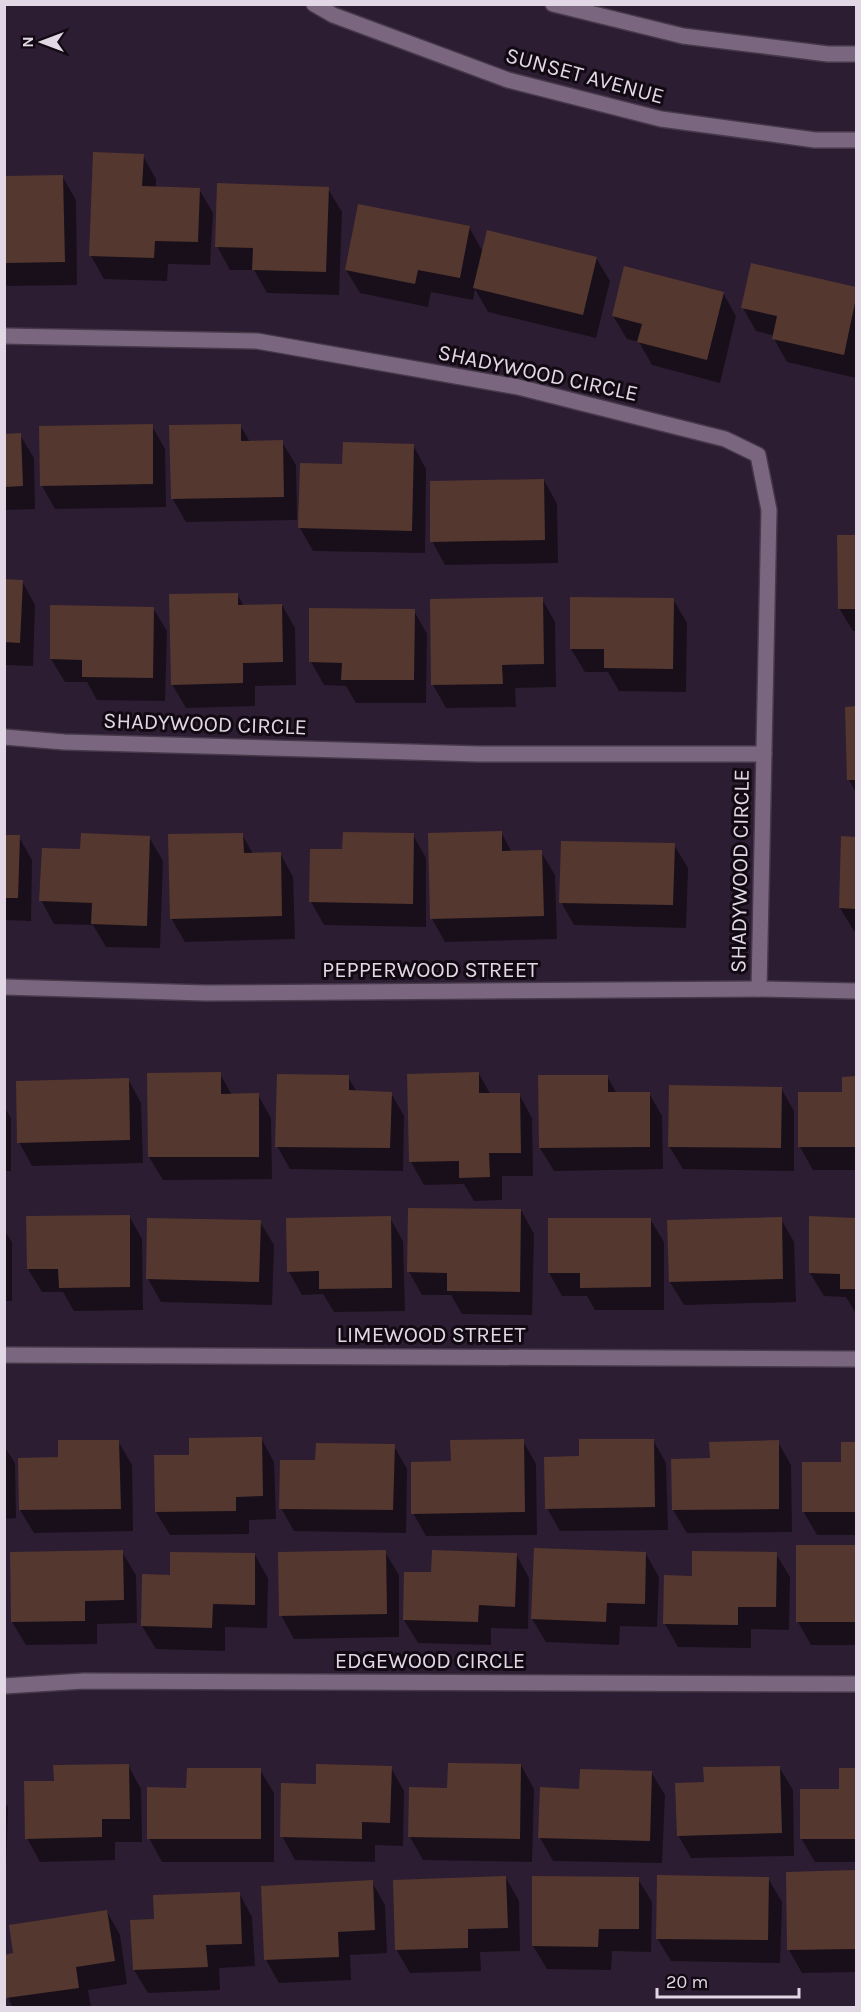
<svg xmlns="http://www.w3.org/2000/svg" width="861" height="2012" viewBox="0 0 861 2012" font-family="Karla,sans-serif">
	<style>
		.shadow { fill: #0007 }
		.building { fill: #54372f }
		.lines { fill: none; stroke-linecap: round; stroke-linejoin: round }
		.street-casing { stroke: #46394a; stroke-width: 18 }
		.secondary-casing { stroke: #46394a; stroke-width: 18 }
		.street { stroke: #7a677f; stroke-width: 15 }
		.secondary { stroke: #7a677f; stroke-width: 15 }
		.labels { text-anchor: middle; stroke-width: 6; stroke-linejoin: round; paint-order: stroke }
		.street-label { font-size: 22px; fill: #e2d7e5; stroke: #110a13 }
	</style>
	<rect width="100%" height="100%" fill="#2d1d32"/>
	<g class="shadow">
		<polygon points="143,156 156,179 156,188 199,189 213,213 210,265 168,264 167,281 104,279 91,256"/>
		<polygon points="62,176 76,200 77,285 7,286 4,282 4,178"/>
		<polygon points="328,189 342,212 339,295 267,293 254,270 230,270 217,246"/>
		<polygon points="469,227 483,252 596,258 610,281 596,338 488,312 475,289 473,300 431,292 428,307 360,293 346,270"/>
		<polygon points="752,265 856,289 856,378 787,362 774,339 775,336 756,331 743,308"/>
		<polygon points="723,293 736,316 720,383 652,365 639,342 627,339 613,316"/>
		<polygon points="240,425 250,442 282,442 296,465 297,520 186,522 172,498"/>
		<polygon points="152,426 165,449 166,507 55,509 42,486"/>
		<polygon points="4,435 20,435 34,458 35,509 4,510"/>
		<polygon points="413,445 426,469 425,553 313,551 300,528 343,465"/>
		<polygon points="544,480 557,504 558,563 445,565 432,541"/>
		<polygon points="839,536 856,536 856,631 853,631 839,608"/>
		<polygon points="4,581 22,581 35,605 33,666 4,665"/>
		<polygon points="237,594 244,606 282,605 295,628 296,685 255,686 255,706 186,708 172,684"/>
		<polygon points="542,599 555,622 556,687 515,688 516,707 446,708 433,685"/>
		<polygon points="673,599 687,623 686,692 619,691 608,672 585,672 571,649"/>
		<polygon points="153,608 167,631 165,701 97,700 87,682 65,682 51,659"/>
		<polygon points="414,611 427,634 426,703 356,703 346,686 324,685 311,662"/>
		<polygon points="847,708 856,708 856,793 849,780"/>
		<polygon points="501,832 512,853 541,852 555,875 557,939 445,942 432,919"/>
		<polygon points="242,834 253,854 280,853 293,877 295,939 185,942 171,918"/>
		<polygon points="413,835 426,858 426,927 324,925 311,902 343,850"/>
		<polygon points="4,836 19,837 32,860 31,921 4,920"/>
		<polygon points="149,837 163,861 160,948 106,947 93,925 54,924 41,900 81,851"/>
		<polygon points="843,838 856,838 856,931 854,931 840,908"/>
		<polygon points="674,845 688,868 686,928 574,925 561,902"/>
		<polygon points="220,1074 232,1095 258,1095 271,1118 272,1179 163,1180 149,1157"/>
		<polygon points="479,1074 491,1095 519,1094 532,1118 533,1176 502,1176 502,1200 474,1201 464,1184 424,1185 411,1162"/>
		<polygon points="607,1076 617,1094 649,1093 662,1116 663,1169 554,1171 540,1148 540,1077"/>
		<polygon points="348,1077 357,1092 391,1093 404,1116 403,1171 290,1169 277,1146"/>
		<polygon points="843,1078 856,1078 856,1170 813,1170 800,1147 843,1093"/>
		<polygon points="128,1079 141,1103 143,1163 32,1166 19,1142"/>
		<polygon points="781,1088 794,1111 794,1171 683,1169 669,1146"/>
		<polygon points="4,1107 11,1118 11,1171 4,1171"/>
		<polygon points="521,1210 534,1234 532,1315 462,1314 451,1295 422,1295 409,1272"/>
		<polygon points="129,1216 142,1239 143,1310 74,1311 63,1292 42,1292 28,1269 27,1218"/>
		<polygon points="390,1218 403,1241 405,1311 334,1312 323,1294 302,1295 289,1272"/>
		<polygon points="811,1218 856,1219 856,1312 855,1312 846,1297 824,1296 810,1273"/>
		<polygon points="149,1219 260,1222 274,1245 272,1305 161,1302 148,1279"/>
		<polygon points="650,1219 664,1242 664,1310 595,1310 587,1296 562,1296 549,1273"/>
		<polygon points="781,1219 794,1242 796,1302 684,1305 670,1282"/>
		<polygon points="4,1230 12,1242 12,1301 4,1301"/>
		<polygon points="261,1438 274,1462 276,1519 249,1520 249,1534 170,1535 156,1512 190,1456"/>
		<polygon points="653,1440 666,1463 668,1530 560,1531 547,1508"/>
		<polygon points="118,1441 132,1465 133,1531 34,1533 20,1510 60,1459"/>
		<polygon points="523,1441 536,1464 537,1535 426,1536 413,1513 453,1463"/>
		<polygon points="778,1442 791,1465 792,1532 687,1533 673,1510 673,1460 711,1459"/>
		<polygon points="843,1443 856,1443 856,1535 817,1535 803,1511 843,1463"/>
		<polygon points="4,1446 15,1463 16,1518 4,1519"/>
		<polygon points="394,1446 407,1469 406,1533 294,1531 281,1508 316,1462"/>
		<polygon points="798,1546 856,1547 856,1645 811,1645 798,1622"/>
		<polygon points="122,1552 136,1575 137,1623 97,1624 97,1644 26,1645 12,1622"/>
		<polygon points="385,1552 399,1575 399,1637 294,1639 281,1615"/>
		<polygon points="516,1554 529,1578 528,1629 491,1628 491,1645 418,1643 404,1620 433,1574"/>
		<polygon points="646,1554 659,1577 657,1627 620,1626 619,1645 546,1642 532,1619"/>
		<polygon points="776,1554 790,1577 789,1630 751,1629 751,1648 678,1647 665,1624 694,1577"/>
		<polygon points="255,1555 268,1578 267,1628 225,1627 225,1651 156,1649 142,1626 143,1576 172,1576"/>
		<polygon points="4,1579 5,1631 4,1631"/>
		<polygon points="128,1765 141,1789 142,1842 115,1842 115,1860 40,1862 27,1838 55,1783"/>
		<polygon points="521,1765 534,1789 532,1862 423,1860 410,1837 410,1789 448,1790"/>
		<polygon points="779,1767 793,1790 794,1856 691,1858 678,1835 706,1784"/>
		<polygon points="391,1768 404,1791 403,1846 375,1845 375,1862 295,1860 282,1836 318,1785"/>
		<polygon points="260,1770 274,1793 274,1862 162,1862 149,1838 187,1790"/>
		<polygon points="840,1770 856,1770 856,1862 815,1862 801,1838 840,1790"/>
		<polygon points="651,1772 665,1795 662,1863 553,1861 540,1838 581,1790"/>
		<polygon points="4,1801 8,1807 6,1872 4,1871"/>
		<polygon points="856,1872 856,1972 802,1973 789,1950 787,1873"/>
		<polygon points="506,1878 519,1901 520,1951 480,1952 481,1971 410,1973 396,1949"/>
		<polygon points="768,1878 782,1902 780,1963 671,1961 657,1938"/>
		<polygon points="638,1879 652,1902 651,1952 612,1951 611,1970 547,1969 533,1946"/>
		<polygon points="372,1882 385,1905 387,1953 350,1955 351,1980 279,1983 266,1960"/>
		<polygon points="239,1893 252,1917 255,1966 219,1968 220,1990 148,1993 134,1970 156,1920"/>
		<polygon points="107,1912 120,1935 127,1984 88,1990 91,2008 13,2008 8,1998 4,1977 4,1956 14,1955"/>
	</g>
	<g class="building">
		<polygon points="93,152 144,154 142,186 200,188 198,242 155,241 154,258 89,256"/>
		<polygon points="63,175 65,262 5,263 5,176"/>
		<polygon points="217,183 329,187 326,272 252,270 253,248 215,247"/>
		<polygon points="358,204 470,226 460,278 418,270 415,284 345,270"/>
		<polygon points="487,230 597,257 583,315 473,288"/>
		<polygon points="751,263 856,287 856,298 844,355 772,339 777,316 741,308"/>
		<polygon points="624,266 724,292 707,360 637,342 642,324 612,316"/>
		<polygon points="153,424 153,484 40,486 39,426"/>
		<polygon points="241,424 241,441 283,440 284,497 171,499 169,425"/>
		<polygon points="21,433 23,486 4,487 4,434"/>
		<polygon points="343,442 414,444 412,531 298,528 300,463 342,464"/>
		<polygon points="544,479 545,540 430,542 430,481"/>
		<polygon points="837,535 856,535 856,609 838,609"/>
		<polygon points="4,579 23,580 20,643 4,642"/>
		<polygon points="238,593 238,605 282,604 283,662 243,663 243,683 171,685 169,594"/>
		<polygon points="543,597 544,664 502,665 503,684 431,685 430,599"/>
		<polygon points="570,597 674,598 673,669 604,668 604,649 570,649"/>
		<polygon points="50,605 154,607 153,678 82,677 82,660 50,659"/>
		<polygon points="309,608 415,609 414,680 341,680 342,663 309,662"/>
		<polygon points="856,706 856,780 847,780 845,707"/>
		<polygon points="502,831 502,851 542,850 544,916 430,919 428,833"/>
		<polygon points="343,832 414,833 413,904 309,902 310,849 342,849"/>
		<polygon points="81,833 150,836 147,926 91,924 92,903 39,901 42,848 80,849"/>
		<polygon points="243,833 244,853 281,852 282,916 170,919 168,834"/>
		<polygon points="4,835 20,835 18,898 4,898"/>
		<polygon points="841,836 856,837 856,909 839,908"/>
		<polygon points="561,841 675,843 673,905 559,903"/>
		<polygon points="221,1072 221,1094 259,1093 259,1157 148,1157 147,1073"/>
		<polygon points="479,1072 479,1093 520,1093 521,1153 489,1153 490,1177 459,1178 459,1161 409,1162 407,1074"/>
		<polygon points="277,1074 349,1075 349,1090 392,1092 390,1148 275,1147"/>
		<polygon points="538,1075 608,1075 608,1092 650,1092 650,1147 539,1148"/>
		<polygon points="856,1076 856,1147 798,1147 798,1092 842,1092 842,1077"/>
		<polygon points="129,1078 130,1140 17,1143 16,1081"/>
		<polygon points="669,1085 782,1087 781,1148 668,1147"/>
		<polygon points="408,1208 521,1209 520,1292 447,1291 447,1273 407,1272"/>
		<polygon points="130,1215 130,1287 59,1288 58,1269 27,1269 26,1216"/>
		<polygon points="391,1216 392,1288 319,1289 319,1271 287,1272 286,1218"/>
		<polygon points="809,1216 856,1218 856,1289 840,1289 840,1274 809,1273"/>
		<polygon points="782,1217 783,1279 669,1282 667,1220"/>
		<polygon points="147,1218 261,1220 259,1282 146,1279"/>
		<polygon points="548,1218 651,1218 651,1287 580,1288 580,1273 548,1273"/>
		<polygon points="262,1437 263,1496 236,1497 236,1511 155,1512 154,1455 189,1455 189,1438"/>
		<polygon points="524,1439 525,1512 411,1514 411,1462 451,1461 450,1440"/>
		<polygon points="579,1439 654,1439 655,1507 545,1509 544,1457 579,1456"/>
		<polygon points="58,1440 119,1440 121,1509 19,1510 18,1458 58,1457"/>
		<polygon points="779,1440 779,1509 672,1510 671,1459 710,1458 709,1442"/>
		<polygon points="841,1442 856,1442 856,1512 802,1512 802,1462 841,1462"/>
		<polygon points="316,1443 395,1444 393,1510 279,1509 280,1460 315,1460"/>
		<rect x="796" y="1545" width="60" height="77"/>
		<polygon points="534,1548 646,1552 645,1604 607,1603 606,1622 531,1619"/>
		<polygon points="123,1550 124,1600 85,1601 85,1621 11,1622 10,1552"/>
		<polygon points="386,1550 387,1614 279,1616 278,1552"/>
		<polygon points="432,1550 517,1553 515,1607 479,1605 478,1622 403,1620 404,1572 431,1572"/>
		<polygon points="692,1551 777,1552 776,1607 738,1607 738,1625 663,1624 664,1575 692,1576"/>
		<polygon points="170,1552 255,1553 255,1605 213,1604 212,1628 141,1626 142,1574 170,1575"/>
		<polygon points="448,1763 521,1764 520,1839 408,1837 409,1787 447,1788"/>
		<polygon points="129,1764 130,1819 102,1819 102,1837 25,1839 24,1781 54,1781 53,1765"/>
		<polygon points="316,1764 392,1766 390,1823 362,1822 362,1839 280,1837 281,1783 316,1784"/>
		<polygon points="780,1766 782,1833 677,1836 675,1783 704,1782 703,1767"/>
		<polygon points="187,1768 261,1768 261,1839 147,1839 147,1787 186,1788"/>
		<polygon points="839,1768 856,1768 856,1839 800,1839 800,1789 839,1789"/>
		<polygon points="580,1769 652,1771 650,1841 538,1838 540,1787 579,1789"/>
		<polygon points="856,1870 856,1949 787,1950 786,1872"/>
		<polygon points="657,1875 769,1877 768,1940 656,1939"/>
		<polygon points="506,1876 508,1928 468,1929 468,1948 395,1950 393,1880"/>
		<polygon points="532,1876 639,1877 639,1929 599,1929 598,1947 532,1946"/>
		<polygon points="373,1880 375,1930 338,1932 339,1957 264,1960 261,1886"/>
		<polygon points="240,1892 242,1944 206,1945 208,1967 133,1970 130,1920 154,1919 153,1895"/>
		<polygon points="107,1910 115,1961 76,1967 79,1988 6,1998 4,1955 13,1953 9,1925"/>
	</g>
	<g class="lines">
		<g class="street-casing">
			<g id="street">
				<polyline points="4,336 257,341 518,387 725,439 758,455 769,510 759,989"/>
				<polyline points="4,737 64,742 479,754 764,754"/>
				<polyline points="4,987 205,993 759,989 856,991"/>
				<polyline points="4,1355 856,1359"/>
				<polyline points="4,1686 84,1681 856,1684"/>
			</g>
		</g>
		<g class="secondary-casing">
			<g id="secondary">
				<polyline points="314,4 333,15 508,80 661,119 815,140 856,140"/>
				<polyline points="553,4 683,36 828,54 856,54"/>
			</g>
		</g>
		<use href="#street" class="street"/>
		<use href="#secondary" class="secondary"/>
	</g>
	<g class="labels">
		<g class="street-label">
			<text transform="translate(585 75) rotate(15)" y="8">SUNSET AVENUE</text>
			<text transform="translate(538 372) rotate(12)" y="8">SHADYWOOD CIRCLE</text>
			<text transform="translate(205 723) rotate(2)" y="8">SHADYWOOD CIRCLE</text>
			<text transform="translate(739 871) rotate(-89)" y="8">SHADYWOOD CIRCLE</text>
			<text x="430" y="977">PEPPERWOOD STREET</text>
			<text x="431" y="1342">LIMEWOOD STREET</text>
			<text x="430" y="1668">EDGEWOOD CIRCLE</text>
		</g>
	</g>
	<rect width="861" height="2012" fill="none" stroke="#e2d7e5" stroke-width="12"/>
	<g transform="translate(42 42) rotate(270)" stroke="#110a13" stroke-width="4.5" paint-order="stroke">
	<path d="M0-4.5L10 22L0 15L-10 22Z" fill="#e2d7e5"/>
	<text y="-9" font-size="16" font-weight="bold" text-anchor="middle" fill="#e2d7e5">N</text>
	</g>
	<path d="M657 1988v9h142v-9" fill="none" stroke="#e2d7e5" stroke-width="3"/>
	<text x="666" y="1988" font-size="18" fill="#e2d7e5" stroke="#110a13" stroke-width="4.5" paint-order="stroke">20 m</text>
</svg>
